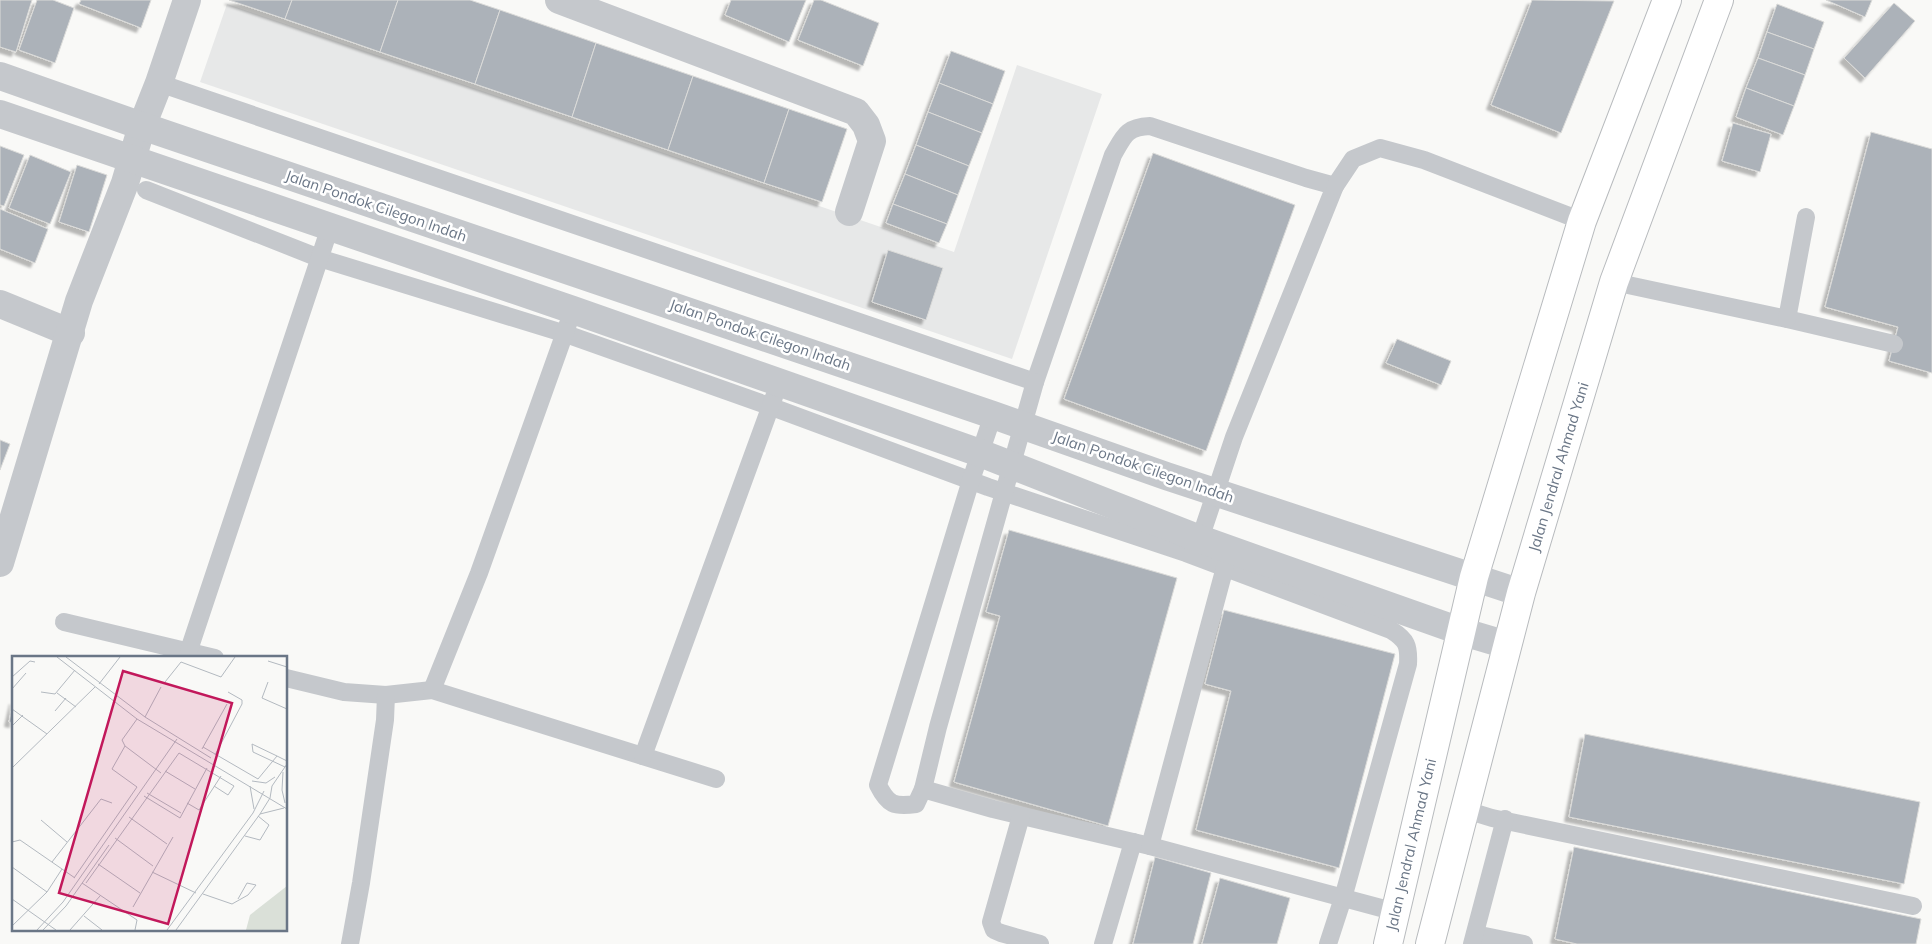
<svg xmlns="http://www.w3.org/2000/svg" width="1932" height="944" viewBox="0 0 1932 944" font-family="Mulish,sans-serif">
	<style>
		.built { fill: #e7e8e8 }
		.building { fill: #acb2b9; stroke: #dbdbd9; filter: url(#shadow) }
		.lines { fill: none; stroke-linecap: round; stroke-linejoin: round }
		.trunk-casing { stroke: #b8bbbe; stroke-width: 30 }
		.service { stroke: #c5c8cc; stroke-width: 18 }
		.minor { stroke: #c5c8cc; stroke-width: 28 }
		.tertiary { stroke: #c5c8cc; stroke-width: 28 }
		.trunk { stroke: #fff; stroke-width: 28 }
		.labels { text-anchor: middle; stroke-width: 5; stroke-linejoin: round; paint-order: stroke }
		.street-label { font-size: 15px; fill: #6a7686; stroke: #fff }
		.inset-road { fill: none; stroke: #b3b9c0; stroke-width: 1 }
		.view { fill: #c2185b; fill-opacity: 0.15; stroke: #c2185b; stroke-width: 2.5 }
		.inset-edge { fill: none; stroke: #6a7686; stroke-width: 2.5 }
	</style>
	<defs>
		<filter id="shadow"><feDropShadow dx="-4.5" dy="4.5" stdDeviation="1" flood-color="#0004"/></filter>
	</defs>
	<rect width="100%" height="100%" fill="#f9f9f7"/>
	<polygon class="built" points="227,4 954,252 1017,65 1102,94 1012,359 200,82"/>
	<g class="building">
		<polygon points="0,0 32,0 16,52 0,47"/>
		<polygon points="37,0 53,0 74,8 55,63 19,50"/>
		<polygon points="81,0 151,0 141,28 79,4"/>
		<polygon points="229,0 292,0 285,19"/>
		<polygon points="292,0 398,0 380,52 285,19"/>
		<polygon points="398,0 470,0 500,10 475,84 380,52"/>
		<polygon points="731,0 806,0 789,42 725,15"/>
		<polygon points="814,0 821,0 879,23 863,66 798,40"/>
		<polygon points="1532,0 1614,1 1561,133 1491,105"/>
		<polygon points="1826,0 1872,0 1865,17"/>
		<polygon points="1894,3 1915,21 1865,78 1844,58"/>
		<polygon points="1777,4 1824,22 1814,49 1767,32"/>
		<polygon points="500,10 596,43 572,117 475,84"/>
		<polygon points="1767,32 1814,49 1805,75 1758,58"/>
		<polygon points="596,43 693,76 668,150 572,117"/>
		<polygon points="951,51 1005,71 993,104 939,83"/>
		<polygon points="1758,58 1805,75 1794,106 1746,88"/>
		<polygon points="693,76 789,109 764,183 668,150"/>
		<polygon points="939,83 993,104 982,133 928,112"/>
		<polygon points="1746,88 1794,106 1783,135 1736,117"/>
		<polygon points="789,109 847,129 822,202 764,183"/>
		<polygon points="928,112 982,133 969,166 916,145"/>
		<polygon points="1733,123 1771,134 1760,172 1722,161"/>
		<polygon points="1871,132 1932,149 1932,373 1889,361 1898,327 1825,307"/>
		<polygon points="916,145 969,166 958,195 905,174"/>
		<polygon points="0,146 24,155 4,206 0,205"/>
		<polygon points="1153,153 1295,205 1206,451 1064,399"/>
		<polygon points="30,155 71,172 50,224 9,208"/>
		<polygon points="77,165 107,175 89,232 59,222"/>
		<polygon points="905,174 958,195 947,224 893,204"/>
		<polygon points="893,204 947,224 939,243 886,223"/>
		<polygon points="0,209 48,229 35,263 0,249"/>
		<polygon points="888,250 943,268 926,320 872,302"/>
		<polygon points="1397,339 1451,361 1441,385 1386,363"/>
		<polygon points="0,440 10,444 0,470"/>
		<polygon points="1009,530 1177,578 1108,826 954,782 1000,616 986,612"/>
		<polygon points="1224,610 1395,654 1339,868 1196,830 1231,691 1205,684"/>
		<polygon points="14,700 14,723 9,722"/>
		<polygon points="1585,734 1920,802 1904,884 1569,817"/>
		<polygon points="1574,847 1921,919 1916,944 1577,944 1555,939"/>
		<polygon points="1155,857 1211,873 1193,944 1133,944"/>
		<polygon points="1220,878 1290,898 1277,944 1202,944"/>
	</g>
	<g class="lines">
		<g class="trunk-casing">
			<g id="trunk">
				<path id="s1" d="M1388 944 1474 577 1582 221 1667 0"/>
				<path id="s2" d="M1430 944 1521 593 1614 282 1719 0"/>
			</g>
		</g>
		<g class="service">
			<path d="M159 83 1035 382 1113 155C1124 136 1126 127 1150 126L1306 178 1335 186 1234 437 1200 539"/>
			<polyline points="1335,186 1353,159 1380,148 1424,160 1582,221"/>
			<path d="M146 190 319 258 566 334 772 407 988 487 1186 553 1391 630C1407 640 1409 646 1408 664L1343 898 1328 944"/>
			<polyline points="1614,282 1787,319 1894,344"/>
			<polyline points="1787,319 1806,217"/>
			<path d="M993 415 971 480 878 785C888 805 894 807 916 804L923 789 938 727 1035 382"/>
			<polyline points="64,622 215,658"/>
			<polyline points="189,650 330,227"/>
			<polyline points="286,678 344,692 386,695 432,690 716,779"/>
			<polyline points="432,690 479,573 568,324"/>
			<polyline points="643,756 774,397"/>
			<polyline points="923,789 993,809 1150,846 1396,912"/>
			<polyline points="1466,810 1492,818 1913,906"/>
			<polyline points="1021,816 991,922 994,930 1001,933 1040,944"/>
			<polyline points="1150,846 1225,567"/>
			<polyline points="1475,934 1524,944"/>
			<polyline points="350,944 361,883 385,720 386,695"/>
			<polyline points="1103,944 1133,842"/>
			<polyline points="1472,944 1505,819"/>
		</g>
		<g class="minor">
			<polyline points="559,0 856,112 866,125 872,141 849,212"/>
			<polyline points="0,304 71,333"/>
			<polyline points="0,563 79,301 125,183 142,126 159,83 187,0"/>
		</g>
		<g class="tertiary">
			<polyline points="0,76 142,126 993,415 1166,476 1521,593"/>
			<polyline points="0,114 573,310 980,453 1200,539 1460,631 1507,645"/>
		</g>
		<use href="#trunk" class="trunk"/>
	</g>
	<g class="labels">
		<g class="street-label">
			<text transform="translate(376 206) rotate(19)" y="5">Jalan Pondok Cilegon Indah</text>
			<text transform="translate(760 335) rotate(19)" y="5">Jalan Pondok Cilegon Indah</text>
			<text transform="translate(1143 467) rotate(19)" y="5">Jalan Pondok Cilegon Indah</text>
			<text dy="5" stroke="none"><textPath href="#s2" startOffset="494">Jalan Jendral Ahmad Yani</textPath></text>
			<text dy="5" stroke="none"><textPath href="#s1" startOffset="102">Jalan Jendral Ahmad Yani</textPath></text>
		</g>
	</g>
	<g transform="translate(12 656)">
		<rect width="275" height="275" fill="#f9f9f7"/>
		<path d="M275 230V274H234L238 259Z" fill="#dae0d8"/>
		<path class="inset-road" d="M45 1 125 63 275 153M54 1 133 61 199 102M256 5 275 11M0 21 18 5 23 6M153 26 169 6 209 21 223 1M256 26 250 42 275 53M87 28 108 1M0 33 14 17M29 36 43 38 63 14M45 37 64 51M0 53 35 78M43 55 54 42M133 61 149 31M0 70 11 59M113 90 110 84 125 63M191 91 246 123 265 100 275 105M190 93 215 48M203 99 230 48V44L216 36M265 100 240 88 241 96 273 111M0 112 83 31M153 115 183 133M271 116 270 134 273 147M240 125 254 127 263 121M238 130 242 153M135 137 169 157M132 140 168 162 195 112M175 147 187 154 209 120M248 158 272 152M117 161 155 188M29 164 55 186M233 180 248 184 257 169 246 160M103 182 141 210M0 186 8 184 63 222M40 206 89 143 100 147M86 208 128 237M0 211 35 236M140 216 184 237M62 222 125 131 100 113 113 90 149 117M70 227 125 264 123 274M74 227 167 97 222 130 216 139 202 130M191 238 220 248 236 239 244 229 235 227 226 243M0 243 44 274M121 251 161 181M72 260 90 274M0 270 35 236 50 213M25 274 51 246 165 83M31 274 54 250 97 189M58 274 88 240M155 274 241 157 252 135M164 274 248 158 258 142 260 130 275 108"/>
		<path class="view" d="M111 15 220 47 156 268 47 237Z"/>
		<rect width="275" height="275" class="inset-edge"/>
	</g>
</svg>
